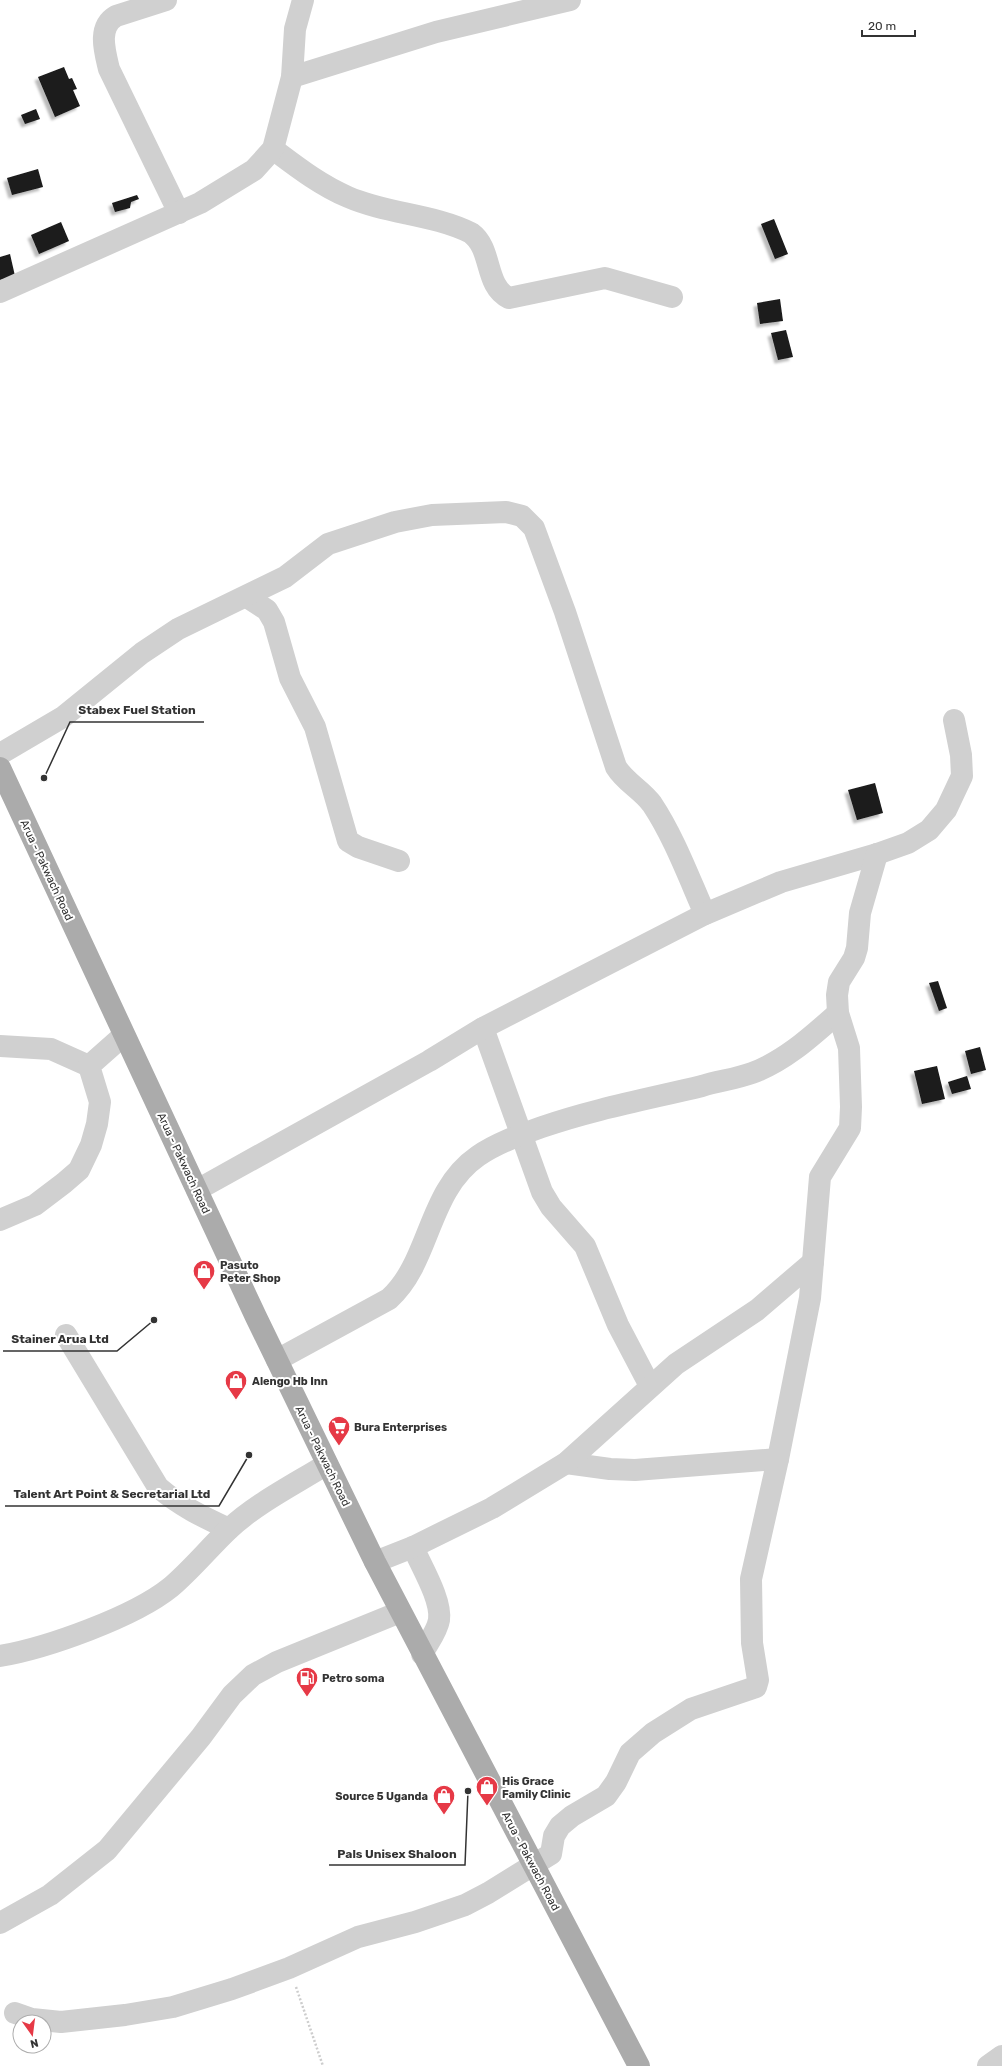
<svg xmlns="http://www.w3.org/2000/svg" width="1002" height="2066" viewBox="0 0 1002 2066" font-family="Rubik,sans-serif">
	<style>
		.building { fill: #1a1a1a; filter: url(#shadow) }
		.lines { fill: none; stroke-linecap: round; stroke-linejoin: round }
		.path { stroke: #cdcdcd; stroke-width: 2.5; stroke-dasharray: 2 2; stroke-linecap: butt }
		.minor { stroke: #d0d0d0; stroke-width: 22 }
		.major { stroke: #ababab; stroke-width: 22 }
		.labels { text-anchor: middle; stroke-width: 4; stroke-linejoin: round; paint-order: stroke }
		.street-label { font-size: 11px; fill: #333; stroke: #fff }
		.poi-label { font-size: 11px; font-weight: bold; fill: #333; stroke: #fff; text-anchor: start }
		.leader { fill: none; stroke: #333; stroke-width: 1.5 }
		.callout-dot { fill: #333; stroke: #fff; stroke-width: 1.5 }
		.callout-label { font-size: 12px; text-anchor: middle; font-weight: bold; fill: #333; stroke: #fff; stroke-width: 4; stroke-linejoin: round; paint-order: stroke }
	</style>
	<defs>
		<filter id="shadow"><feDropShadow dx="-3.5" dy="3.5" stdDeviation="1" flood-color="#0004"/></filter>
	</defs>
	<rect width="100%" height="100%" fill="#fff"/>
	<g class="building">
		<polygon points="64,67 69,79 72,78 77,89 73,90 80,106 55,117 38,77"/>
		<polygon points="36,109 40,119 25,124 21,115"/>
		<polygon points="38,169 43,187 12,195 7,178"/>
		<polygon points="137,195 139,199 131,202 130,208 115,212 112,203"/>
		<polygon points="774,219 788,254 775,259 761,224"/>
		<polygon points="61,222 69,241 39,254 31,235"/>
		<polygon points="10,254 15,276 0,280 0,257"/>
		<polygon points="780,299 783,321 760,324 757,303"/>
		<polygon points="786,330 793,357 778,360 771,333"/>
		<polygon points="875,783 883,813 857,820 848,790"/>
		<polygon points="938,981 947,1008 939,1011 929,983"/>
		<polygon points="980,1047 986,1070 971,1074 965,1051"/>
		<polygon points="937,1066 945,1099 922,1104 914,1071"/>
		<polygon points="967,1076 971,1089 952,1094 948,1082"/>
	</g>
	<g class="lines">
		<polyline class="path" points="296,1987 323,2066"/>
		<g class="minor">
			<path d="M166 0 116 16C97 27 105 52 109 69L179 213"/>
			<polyline points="292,77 436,32 570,0"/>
			<path d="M273 149C297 167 320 185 348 197 387 214 433 214 471 233 493 249 484 286 509 298L605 278 672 297"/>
			<polyline points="0,292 200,203 254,170 273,149 292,77 295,29 303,0"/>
			<polyline points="247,597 267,610 274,622 290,678 315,727 348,841 358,847 399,861"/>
			<path d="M0 754 63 717 142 653 178 629 285 577 328 544 395 522 432 515 506 512 522 516 534 528 565 612 616 767C625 782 642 790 652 804 674 837 689 878 705 914"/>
			<polyline points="483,1028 542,1192 551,1207 585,1246 618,1325 650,1386"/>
			<polyline points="0,1046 51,1049 89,1066"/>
			<polyline points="197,1190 429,1061 483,1028 705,914 781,882 877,854 908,843 929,830 946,810 962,776 961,755 954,720"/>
			<polyline points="0,1220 35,1205 64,1183 79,1170 91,1145 97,1124 100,1102 89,1066 124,1035"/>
			<path d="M66 1335 158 1487C180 1506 203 1517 229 1529"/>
			<path d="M277 1360 389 1299C431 1261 427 1191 478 1156 497 1143 520 1135 542 1127 594 1109 648 1099 702 1086 718 1081 736 1079 752 1073 785 1061 812 1036 838 1013"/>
			<polyline points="566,1463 610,1469 635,1470 778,1459"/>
			<path d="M413 1547C421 1566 442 1600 439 1620 437 1632 427 1644 422 1654"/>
			<polyline points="375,1562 413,1547 492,1508 566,1463 676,1364 757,1310 813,1262"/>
			<path d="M0 1656C47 1648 134 1617 171 1587 192 1569 209 1548 229 1529 257 1503 295 1484 327 1464"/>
			<polyline points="0,1923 50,1895 107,1850 201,1737 232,1695 253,1675 277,1662 400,1612"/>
			<polyline points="15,2013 32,2019 61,2022 125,2015 173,2007 232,1989 289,1968 358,1937 415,1922 465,1905 488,1893 551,1854 554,1836 560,1826 572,1816 606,1796 616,1782 630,1753 653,1733 691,1709 756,1687 758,1680 752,1643 751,1579 778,1459 810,1298 820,1177 850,1128 851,1107 849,1048 838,1013 837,995 839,982 854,958 857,948 860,913 877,854"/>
			<polyline points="988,2066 1002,2056"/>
		</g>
		<polyline class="major" points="0,768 256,1317 375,1562 639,2066"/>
	</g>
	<defs>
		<g id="shop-pin" transform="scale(1.15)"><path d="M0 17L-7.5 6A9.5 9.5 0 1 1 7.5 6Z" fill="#e63946" stroke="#fff"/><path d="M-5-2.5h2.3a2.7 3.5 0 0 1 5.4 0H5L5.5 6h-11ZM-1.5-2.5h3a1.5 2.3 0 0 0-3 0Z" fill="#fff"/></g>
		<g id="supermarket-pin" transform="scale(1.15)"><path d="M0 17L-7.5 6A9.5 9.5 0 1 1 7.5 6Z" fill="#e63946" stroke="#fff"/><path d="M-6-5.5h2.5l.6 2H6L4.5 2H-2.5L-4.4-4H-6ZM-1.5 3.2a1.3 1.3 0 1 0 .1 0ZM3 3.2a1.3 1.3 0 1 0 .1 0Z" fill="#fff"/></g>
		<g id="fuel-pin" transform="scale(1.15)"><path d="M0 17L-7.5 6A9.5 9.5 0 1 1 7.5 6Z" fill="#e63946" stroke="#fff"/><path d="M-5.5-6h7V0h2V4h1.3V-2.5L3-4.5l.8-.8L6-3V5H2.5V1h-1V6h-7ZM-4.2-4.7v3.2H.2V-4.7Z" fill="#fff"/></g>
	</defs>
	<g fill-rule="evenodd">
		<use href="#shop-pin" x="204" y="1271"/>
		<use href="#shop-pin" x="236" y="1381"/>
		<use href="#supermarket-pin" x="339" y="1427"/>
		<use href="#fuel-pin" x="307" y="1678"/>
		<use href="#shop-pin" x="487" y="1787"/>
		<use href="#shop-pin" x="444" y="1796"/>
	</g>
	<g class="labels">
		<g class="street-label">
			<text transform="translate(47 870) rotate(65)" y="4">Arua - Pakwach Road</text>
			<text transform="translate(184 1163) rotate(65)" y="4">Arua - Pakwach Road</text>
			<text transform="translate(323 1456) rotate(64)" y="4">Arua - Pakwach Road</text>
			<text transform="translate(531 1861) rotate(62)" y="4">Arua - Pakwach Road</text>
		</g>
		<g class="poi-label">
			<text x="220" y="1269">Pasuto<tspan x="220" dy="13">Peter Shop</tspan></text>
			<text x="252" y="1385">Alengo Hb Inn</text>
			<text x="354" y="1431">Bura Enterprises</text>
			<text x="322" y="1682">Petro soma</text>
			<text x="502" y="1785">His Grace<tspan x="502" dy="13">Family Clinic</tspan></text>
			<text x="428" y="1800" text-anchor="end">Source 5 Uganda</text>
		</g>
	</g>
	<path class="leader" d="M44 778L70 722H204M154 1320L117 1351H3M249 1455L219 1506H5M468 1791L465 1865H329"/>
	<g class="callout-dot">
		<circle cx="44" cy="778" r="4"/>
		<circle cx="154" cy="1320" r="4"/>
		<circle cx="249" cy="1455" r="4"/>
		<circle cx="468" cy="1791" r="4"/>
	</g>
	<g class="callout-label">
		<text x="137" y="714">Stabex Fuel Station</text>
		<text x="60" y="1343">Stainer Arua Ltd</text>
		<text x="112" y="1498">Talent Art Point &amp; Secretarial Ltd</text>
		<text x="397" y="1858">Pals Unisex Shaloon</text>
	</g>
	<g transform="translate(32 2034) rotate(166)"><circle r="19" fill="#ffffff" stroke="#adadad"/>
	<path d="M0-3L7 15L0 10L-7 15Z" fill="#e63946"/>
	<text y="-6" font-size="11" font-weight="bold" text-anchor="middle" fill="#333333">N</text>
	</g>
	<path d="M862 30v6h53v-6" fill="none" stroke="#333333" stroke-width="2"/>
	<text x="868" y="30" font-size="12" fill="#333333" stroke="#ffffff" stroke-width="3" paint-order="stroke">20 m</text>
</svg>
